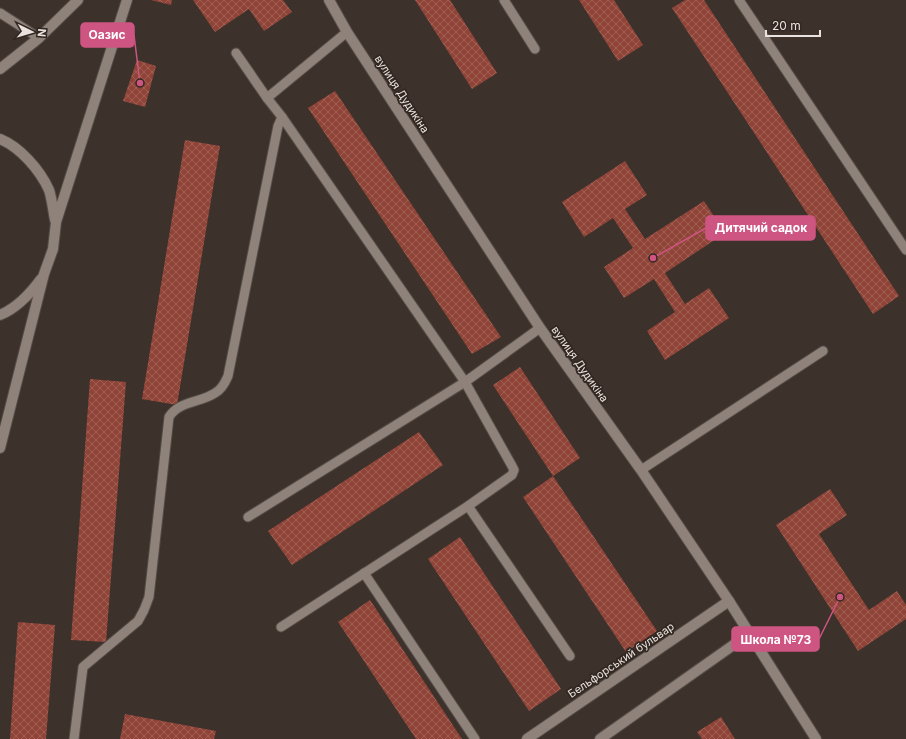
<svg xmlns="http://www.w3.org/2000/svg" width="906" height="739" viewBox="0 0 906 739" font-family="Inter,sans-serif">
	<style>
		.building { fill: url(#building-cross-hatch) }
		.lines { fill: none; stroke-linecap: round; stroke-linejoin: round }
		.lane-casing { stroke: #564d48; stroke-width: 11 }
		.street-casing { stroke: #564d48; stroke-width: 12 }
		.secondary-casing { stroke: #564d48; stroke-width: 12 }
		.lane { stroke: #8f827b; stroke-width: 9 }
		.street { stroke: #8f827b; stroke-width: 10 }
		.secondary { stroke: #8f827b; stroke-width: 10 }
		.labels { text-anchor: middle; stroke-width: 3.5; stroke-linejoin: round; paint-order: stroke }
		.street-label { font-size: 11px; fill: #e9e2de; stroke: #322721 }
		.leader { fill: none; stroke: #ce5582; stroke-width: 1.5 }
		.callout-dot { fill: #ce5582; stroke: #322721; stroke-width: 1.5 }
		.callout { fill: #ce5582; stroke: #ce5582; stroke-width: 1.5 }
		.callout-label { font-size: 12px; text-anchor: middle; font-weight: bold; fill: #fff }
	</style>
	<defs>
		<pattern id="building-cross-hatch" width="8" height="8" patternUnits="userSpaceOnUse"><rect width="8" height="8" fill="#904438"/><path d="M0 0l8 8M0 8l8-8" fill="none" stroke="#a05f54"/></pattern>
	</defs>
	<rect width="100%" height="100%" fill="#3c312b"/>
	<g class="building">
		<polygon points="151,0 172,0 171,5"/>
		<polygon points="193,0 283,0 292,12 264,31 249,9 215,32"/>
		<polygon points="415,0 450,0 497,73 472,89"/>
		<polygon points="579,0 614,0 643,45 618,61"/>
		<polygon points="685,0 704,0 899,296 873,314 672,8"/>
		<polygon points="137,60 156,66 145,107 123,101"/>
		<polygon points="335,91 501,337 472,354 308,108"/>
		<polygon points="185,140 220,146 177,405 142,399"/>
		<polygon points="625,161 647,195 625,209 645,239 704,201 725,233 665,273 685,304 709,288 729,318 665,360 647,331 675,312 654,279 624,298 604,267 633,248 613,218 584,237 562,202"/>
		<polygon points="520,367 580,458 553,476 493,385"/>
		<polygon points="90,379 126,382 106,642 71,640"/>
		<polygon points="419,432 443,465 292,565 268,531"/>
		<polygon points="553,476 657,631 626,652 523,497"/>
		<polygon points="830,489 847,515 819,534 869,610 897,591 906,605 906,619 858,651 776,525"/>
		<polygon points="460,537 561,689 529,711 428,559"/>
		<polygon points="370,600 462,739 416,739 338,622"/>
		<polygon points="18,622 55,625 46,739 10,739"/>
		<polygon points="125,714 216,731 214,739 120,739"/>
		<polygon points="721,717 735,739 702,739 697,732"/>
	</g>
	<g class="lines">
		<g class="lane-casing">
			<g id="lane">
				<polyline points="504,0 535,49"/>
				<polyline points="739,0 906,250"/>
				<polyline points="0,13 39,38"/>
				<polyline points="236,53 267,98"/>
				<polyline points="641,470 823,351"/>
				<polyline points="468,506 570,656"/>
				<polyline points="248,517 465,382 282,117 267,98 347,32"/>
				<polyline points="364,573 475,739"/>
				<polyline points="281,627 468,506 512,475 514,470 512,466 465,382 540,328"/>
				<path d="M74 739 83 667 138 621 144 610 149 597 169 417C179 401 200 403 215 393 221 390 225 383 228 376L278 126 282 117"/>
			</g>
		</g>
		<g class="street-casing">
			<g id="street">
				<polyline points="329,0 347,32 540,328 641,470 729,601 816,739"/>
				<polyline points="527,739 729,601"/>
				<polyline points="600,739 749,634"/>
			</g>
		</g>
		<g class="secondary-casing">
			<g id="secondary">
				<polyline points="0,69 39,38 78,0"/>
				<path d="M0 139C20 147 40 170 49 190 52 199 53 210 55 220"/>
				<path d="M0 315C17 308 30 294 41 279"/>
				<polyline points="0,448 44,274 53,249 56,222 127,0"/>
			</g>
		</g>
		<use href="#lane" class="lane"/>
		<use href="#street" class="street"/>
		<use href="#secondary" class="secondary"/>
	</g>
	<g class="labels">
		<g class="street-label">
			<text transform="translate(402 94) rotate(57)" y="4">вулиця Дудикіна</text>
			<text transform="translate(580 364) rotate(55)" y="4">вулиця Дудикіна</text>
			<text transform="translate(621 660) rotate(-34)" y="4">Бельфорський бульвар</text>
		</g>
	</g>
	<path class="leader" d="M140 83L134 35M653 258L706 228M840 597L819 639"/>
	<g class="callout-dot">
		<circle cx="140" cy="83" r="4"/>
		<circle cx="653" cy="258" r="4"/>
		<circle cx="840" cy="597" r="4"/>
	</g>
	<g class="callout">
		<rect x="81" y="23" width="53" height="24" rx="4"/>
		<rect x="706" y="216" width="109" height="24" rx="4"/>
		<rect x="732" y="627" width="87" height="24" rx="4"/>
	</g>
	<g class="callout-label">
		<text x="107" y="39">Оазис</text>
		<text x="761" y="232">Дитячий садок</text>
		<text x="776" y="644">Школа №73</text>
	</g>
	<g transform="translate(32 32) rotate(95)" stroke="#322721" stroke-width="3" paint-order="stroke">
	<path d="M0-3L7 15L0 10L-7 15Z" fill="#e9e2de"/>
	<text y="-6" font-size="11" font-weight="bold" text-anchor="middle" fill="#e9e2de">N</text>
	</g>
	<path d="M766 30v6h54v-6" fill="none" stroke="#e9e2de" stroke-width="2"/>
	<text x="772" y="30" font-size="12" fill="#e9e2de" stroke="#322721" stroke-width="3" paint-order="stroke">20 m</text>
</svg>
